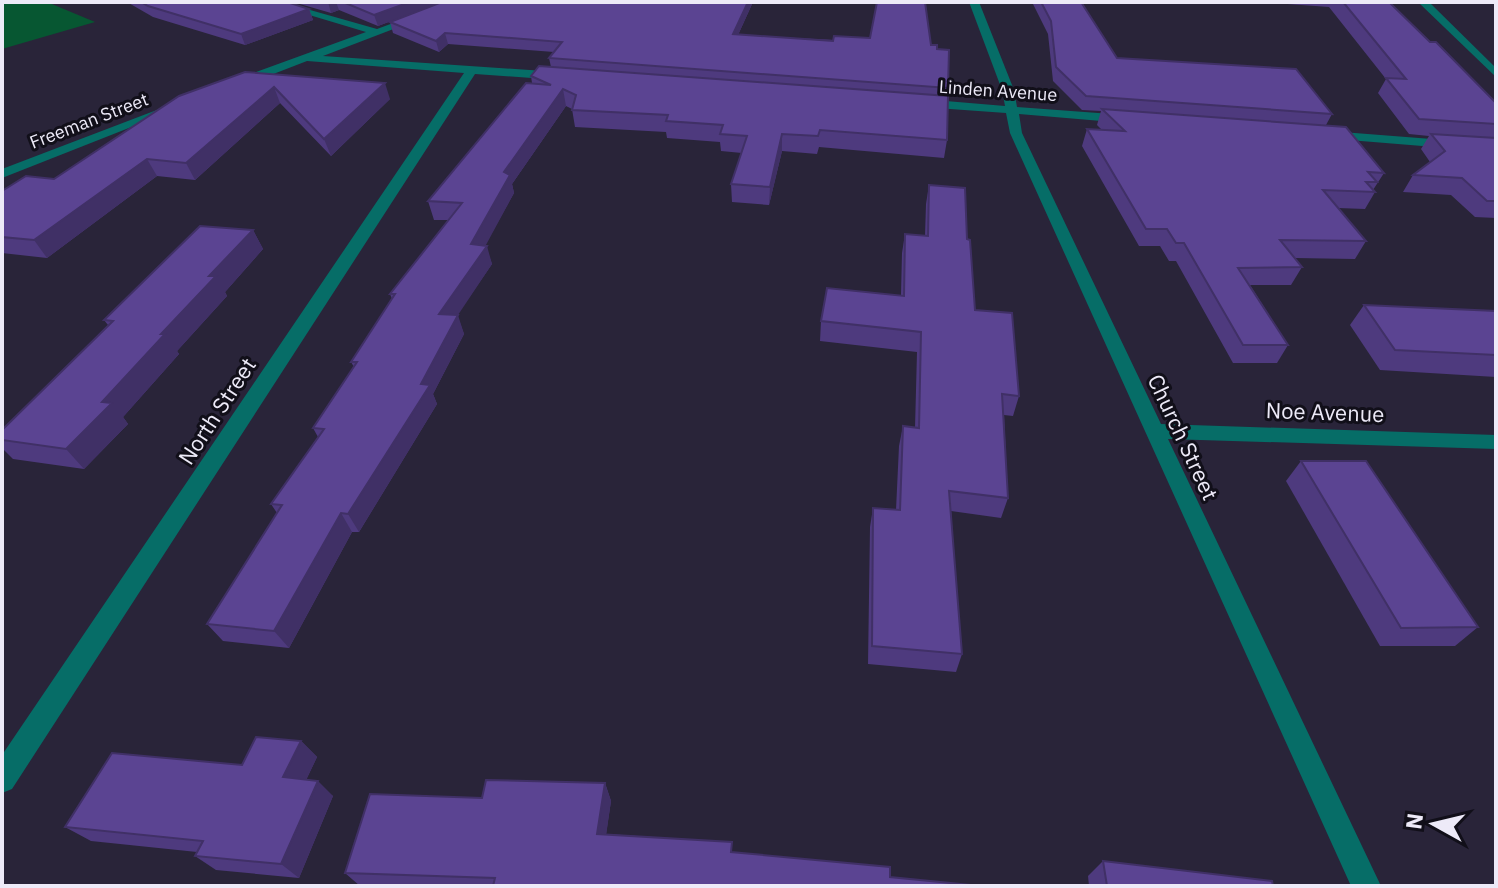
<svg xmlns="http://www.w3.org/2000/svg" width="1498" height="888" viewBox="0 0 1498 888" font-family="'IBM Plex Sans',sans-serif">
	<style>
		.green { fill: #075732 }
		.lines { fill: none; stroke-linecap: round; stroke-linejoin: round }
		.street { fill: #066d67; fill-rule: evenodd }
		.wall { fill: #4e3a7e }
		.shaded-wall { fill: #403066 }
		.building { fill: #5b4492; stroke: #403066; stroke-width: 2 }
		.labels { text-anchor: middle; stroke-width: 6; stroke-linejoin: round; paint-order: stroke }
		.far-street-label { font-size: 18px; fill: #edeaf8; stroke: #110f19 }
		.street-label { font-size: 22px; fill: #edeaf8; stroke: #110f19 }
	</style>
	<rect width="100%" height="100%" fill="#292439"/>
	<polygon class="green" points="2,2 47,2 95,22 2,49"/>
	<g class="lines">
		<g class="street">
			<polygon points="266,2 282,2 377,29 450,2 464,2 323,56 559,72 565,76 559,80 475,74 12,789 2,793 2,755 464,73 307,61 245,85 237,85 237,79 366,32"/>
			<polygon points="969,2 979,2 1014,90 1017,107 1125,115 1131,119 1125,123 1019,114 1022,133 1161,424 1496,435 1496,449 1168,439 1381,886 1351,886 1010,133 1006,113 922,107 916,103 922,99 1005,106 1002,90"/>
			<polygon points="1418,2 1429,2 1496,68 1496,77"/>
			<polygon points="162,108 172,111 2,178 2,169"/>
			<polygon points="1329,131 1496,144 1496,152 1324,138 1324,132"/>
		</g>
	</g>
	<g class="wall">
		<polygon points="127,2 287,2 309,9 313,20 245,45 153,17"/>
		<polygon points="293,2 441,2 378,26 339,10 331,13"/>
		<polygon points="442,2 753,2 738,35 931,45 937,49 948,88 946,96 947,140 944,158 819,147 817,154 782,151 769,205 732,202 731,184 742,153 721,151 720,142 667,138 666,132 575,127 572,109 566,106 512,184 514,193 485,245 492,264 457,315 464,334 433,394 437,404 359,532 352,532 289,648 223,641 207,624 277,513 271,504 318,437 313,428 354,367 351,362 392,299 390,294 448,220 434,220 428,201 532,83 531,76 551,67 549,58 554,52 448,44 439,52 393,33 390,22"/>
		<polygon points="1032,2 1081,2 1117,58 1332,114 1326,125 1384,173 1373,190 1375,192 1365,209 1338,208 1366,241 1355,259 1295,258 1302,267 1291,285 1250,285 1288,345 1277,363 1233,363 1176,261 1169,261 1160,246 1139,246 1082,146 1087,129 1102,130 1097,125 1101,111 1082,110 1053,81 1048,34"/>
		<polygon points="1258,2 1389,2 1406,20 1496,103 1496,218 1475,217 1451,195 1403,192 1413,175 1430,162 1421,149 1429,136 1409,134 1378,93 1386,79 1329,7"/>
		<polygon points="245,72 390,99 331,156 280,103 195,180 157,176 47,258 2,253 2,191 54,179"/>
		<polygon points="929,185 967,239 975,310 1019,396 1013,416 1004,415 1008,498 1001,518 951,511 962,654 956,672 868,664 870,527 873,508 896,510 899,446 903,426 915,428 917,352 820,341 821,321 901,295 902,253 905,234 925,236 926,204"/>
		<polygon points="253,230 263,249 225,292 227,296 177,351 179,354 123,417 128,424 84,469 13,459 2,448 2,430 108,325 104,320"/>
		<polygon points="1364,305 1496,311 1496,377 1380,370 1350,325"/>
		<polygon points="1301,461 1478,627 1455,646 1380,646 1286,481"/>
		<polygon points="301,741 317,757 306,780 333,796 299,878 216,870 195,856 197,852 91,841 65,827 242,765"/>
		<polygon points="605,783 611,801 606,834 732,842 732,852 890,877 981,886 360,886 345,873 482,798"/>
		<polygon points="1103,861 1273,886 1089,886 1088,876"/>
	</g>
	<g class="shaded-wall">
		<polygon points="328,2 336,2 339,10 331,13"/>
		<polygon points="410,2 441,2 378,26 374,15"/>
		<polygon points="748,2 753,2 733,46 733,34"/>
		<polygon points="309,9 313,20 245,45 241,34"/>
		<polygon points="445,33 448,44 439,52 436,41"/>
		<polygon points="385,83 390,99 331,156 324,139"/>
		<polygon points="274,87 280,103 195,180 186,163"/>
		<polygon points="563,89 566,106 512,184 514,193 480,256 487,246 492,264 446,333 439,314 504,172"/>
		<polygon points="782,134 782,151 769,205 770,187"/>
		<polygon points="147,159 157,176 47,258 34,240"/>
		<polygon points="253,230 263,249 225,292 227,296 177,351 179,354 123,417 128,424 84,469 66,449 102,402 209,276"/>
		<polygon points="458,315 464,334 433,394 437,404 359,532 348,514"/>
		<polygon points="341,513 352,532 289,648 274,631"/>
		<polygon points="301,741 317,757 300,793 283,777"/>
		<polygon points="318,781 333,796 299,878 281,864"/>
		<polygon points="605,783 611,801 604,850 597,834"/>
	</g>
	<g class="building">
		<polygon points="141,2 287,2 309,9 241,34 148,6"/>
		<polygon points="343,2 410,2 374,15"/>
		<polygon points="442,2 748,2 733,34 833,41 834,36 870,38 877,2 925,2 931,45 937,45 937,49 949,50 948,88 549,58 562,42 445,33 436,41 390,22"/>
		<polygon points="1041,2 1081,2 1117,58 1296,69 1332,114 1086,96 1056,67 1051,21"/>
		<polygon points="1343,2 1389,2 1430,42 1436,42 1496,103 1496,124 1419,119 1386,78 1406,79"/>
		<polygon points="539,66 948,96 947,140 820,130 818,136 782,134 770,187 731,184 747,136 720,134 723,125 666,121 668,115 572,110 576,95 563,89 504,172 510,175 471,244 487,246 439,314 458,315 421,384 430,385 348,514 341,513 274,631 207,624 282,505 271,504 324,429 313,428 357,362 351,362 395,294 390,294 462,203 428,201 526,83 551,85 531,76"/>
		<polygon points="245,72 385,83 324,139 274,87 186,163 147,159 34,240 2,237 2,191 26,176 54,179 179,96"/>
		<polygon points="1102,109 1346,127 1384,173 1368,172 1377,182 1366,182 1375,192 1323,190 1366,241 1280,240 1302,267 1238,268 1288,345 1243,345 1184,243 1176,243 1167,229 1146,229 1087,129 1125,131"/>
		<polygon points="1431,134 1496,138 1496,201 1487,201 1462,178 1413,175 1445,151"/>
		<polygon points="929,185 965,188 967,239 970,240 975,310 1012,313 1019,396 1002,394 1008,498 949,491 962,654 872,646 873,508 900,510 903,426 919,428 921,332 821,321 827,288 904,296 905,234 928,236"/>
		<polygon points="200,226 253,230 209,276 216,276 161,334 165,334 102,402 112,403 66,449 2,440 2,430 113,321 104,320"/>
		<polygon points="1364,305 1496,311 1496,355 1395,350"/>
		<polygon points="1301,461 1366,461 1478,627 1401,628"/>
		<polygon points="256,737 301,741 283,777 318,781 281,864 195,856 203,841 65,827 112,753 242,765"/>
		<polygon points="486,780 605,783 597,834 732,842 731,852 890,867 890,877 981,886 493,886 495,878 345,873 370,794 482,798"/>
		<polygon points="1103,861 1272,881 1273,886 1107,886"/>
	</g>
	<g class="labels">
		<g class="far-street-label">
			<text transform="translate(998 91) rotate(4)" y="6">Linden Avenue</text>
			<text transform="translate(89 121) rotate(-21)" y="6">Freeman Street</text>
		</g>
		<g class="street-label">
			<text transform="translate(217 411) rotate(-57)" y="8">North Street</text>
			<text transform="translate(1325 412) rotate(2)" y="8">Noe Avenue</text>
			<text transform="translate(1183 437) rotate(65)" y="8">Church Street</text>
		</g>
	</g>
	<rect width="1498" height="888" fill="none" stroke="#edeaf8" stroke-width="8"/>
	<g transform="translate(1434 824) rotate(278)" stroke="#110f19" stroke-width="6" paint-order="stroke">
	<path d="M0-6L14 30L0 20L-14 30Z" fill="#edeaf8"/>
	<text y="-12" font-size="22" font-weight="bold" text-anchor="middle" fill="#edeaf8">N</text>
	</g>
</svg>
